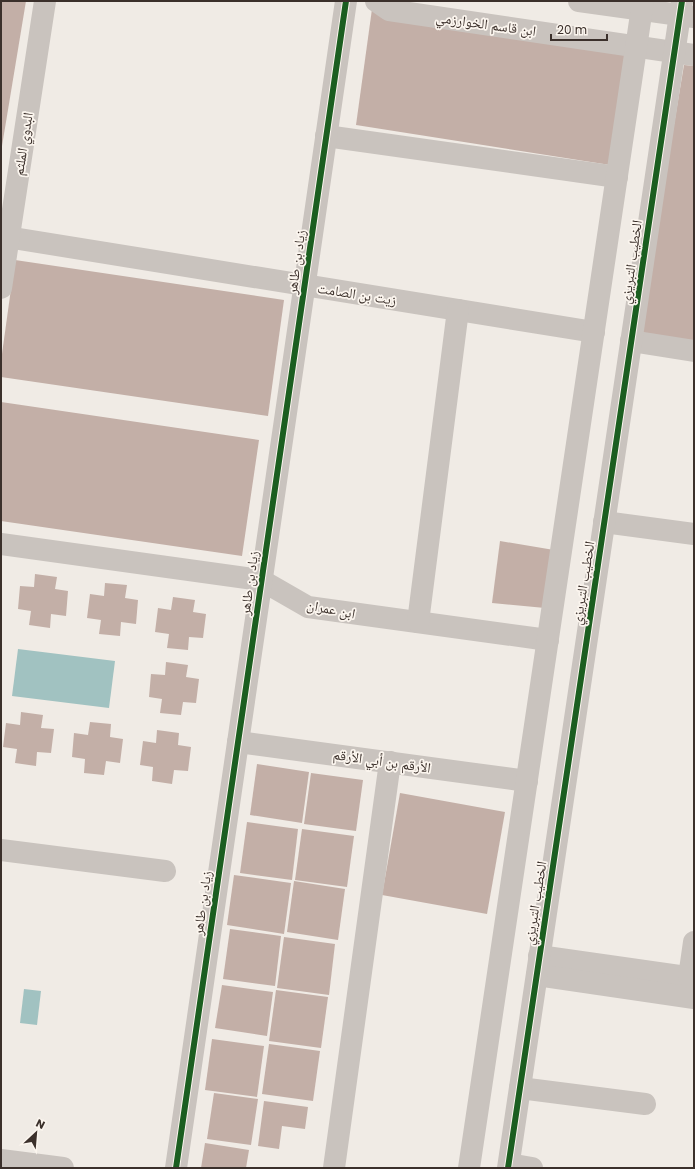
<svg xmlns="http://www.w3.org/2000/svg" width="695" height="1169" viewBox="0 0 695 1169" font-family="Poppins,'Noto Naskh Arabic',sans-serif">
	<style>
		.water { fill: #a1c2c1 }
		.building { fill: #c3afa7 }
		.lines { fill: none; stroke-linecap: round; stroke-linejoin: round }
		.minor { stroke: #c9c3be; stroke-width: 22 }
		.cycleway-casing { stroke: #fbf5ee; stroke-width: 8 }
		.cycleway { stroke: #1b5e20; stroke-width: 6 }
		.labels { text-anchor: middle; stroke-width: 3.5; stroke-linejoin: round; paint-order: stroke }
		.street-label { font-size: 14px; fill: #3b302b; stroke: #fbf5ee }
	</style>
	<rect width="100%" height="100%" fill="#f0ebe5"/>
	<g class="water">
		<polygon points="18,649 115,661 109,708 12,696"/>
		<polygon points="24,989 41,991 37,1025 20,1023"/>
	</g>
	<g class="building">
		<polygon points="1,1 26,1 2,146 1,145"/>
		<polygon points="372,9 625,55 610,165 356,125"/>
		<polygon points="684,65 694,66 694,344 639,334"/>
		<polygon points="15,260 284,300 268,416 1,377 1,361"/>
		<polygon points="1,402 259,440 242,556 1,521"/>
		<polygon points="500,541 554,550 545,608 492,603"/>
		<polygon points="35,574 57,577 55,589 68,591 66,616 51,614 50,628 29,625 31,611 18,609 20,586 34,587"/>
		<polygon points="105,583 127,585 125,598 138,600 136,624 121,622 120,636 99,634 101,620 87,618 90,594 104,596"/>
		<polygon points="173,597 195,600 193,612 206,614 203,638 189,637 188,650 167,648 169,634 155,632 158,608 171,610"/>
		<polygon points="166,662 188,665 186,677 199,679 196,703 183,702 181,715 160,713 162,699 149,697 151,674 165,675"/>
		<polygon points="21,712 43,715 41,728 54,729 51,753 37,752 36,766 15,763 17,749 3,747 6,723 20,725"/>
		<polygon points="90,722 111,724 110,737 123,739 120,763 106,761 104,775 84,773 85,759 72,757 74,733 88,735"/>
		<polygon points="157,730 179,733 178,745 191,747 188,771 174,770 172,784 152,781 153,767 140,765 143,741 156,743"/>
		<polygon points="257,764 309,772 302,823 250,815"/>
		<polygon points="311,773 363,780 356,831 304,824"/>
		<polygon points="400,793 505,812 487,914 382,895"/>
		<polygon points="247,822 298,829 292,880 240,873"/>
		<polygon points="302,829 354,836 347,887 295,880"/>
		<polygon points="234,875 291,883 284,934 227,925"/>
		<polygon points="294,881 345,889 338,940 287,932"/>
		<polygon points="230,929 281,936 275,986 223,979"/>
		<polygon points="284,937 335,944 329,995 277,988"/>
		<polygon points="222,985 273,992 267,1036 215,1028"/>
		<polygon points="276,990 328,997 321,1048 269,1041"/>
		<polygon points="212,1039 264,1046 257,1097 205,1090"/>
		<polygon points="269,1044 320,1051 313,1101 262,1094"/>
		<polygon points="214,1093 258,1099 251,1145 207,1139"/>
		<polygon points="264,1101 308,1107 305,1129 282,1126 279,1149 258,1146"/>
		<polygon points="205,1143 249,1150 246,1168 201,1168"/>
	</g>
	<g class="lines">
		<g class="minor">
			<polyline points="376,1 389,10 694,55"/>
			<polyline points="579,1 694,17"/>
			<polyline points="326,136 617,177"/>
			<polyline points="1,236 594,332"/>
			<polyline points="1,288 45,1"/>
			<polyline points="631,341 694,351"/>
			<polyline points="604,522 694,534"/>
			<polyline points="1,544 261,580 308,607 548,640"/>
			<polyline points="418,622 458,310"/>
			<polyline points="238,742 527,781"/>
			<polyline points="1,850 165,871"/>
			<polyline points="539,956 694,978"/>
			<polyline points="537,975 694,998"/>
			<polyline points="689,977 694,942"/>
			<polyline points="520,1088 645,1104"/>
			<polyline points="1,1160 63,1168"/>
			<polyline points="509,1164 532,1168"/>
			<polyline points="176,1168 346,1"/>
			<polyline points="334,1168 390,762"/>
			<polyline points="469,1168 643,1"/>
			<polyline points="508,1168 682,1"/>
		</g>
		<g class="cycleway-casing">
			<g id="cycleway">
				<polyline points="176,1168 346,1"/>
				<polyline points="508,1168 682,1"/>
			</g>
		</g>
		<use href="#cycleway" class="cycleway"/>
	</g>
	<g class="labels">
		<g class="street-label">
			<text transform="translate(486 24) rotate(8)" y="5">ابن قاسم الخوارزمي</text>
			<text transform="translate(23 144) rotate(-81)" y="5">البدوي الملثم</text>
			<text transform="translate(296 262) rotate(-82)" y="5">زياد بن طاهر</text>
			<text transform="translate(631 262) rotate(-82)" y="5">الخطيب التبريزي</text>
			<text transform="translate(357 294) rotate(9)" y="5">زيت بن الصامت</text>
			<text transform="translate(249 583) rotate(-82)" y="5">زياد بن طاهر</text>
			<text transform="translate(583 583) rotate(-81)" y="5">الخطيب التبريزي</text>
			<text transform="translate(331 609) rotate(11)" y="5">ابن عمران</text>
			<text transform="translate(382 761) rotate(8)" y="5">الأرقم بن أبي الأرقم</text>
			<text transform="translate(202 903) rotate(-82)" y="5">زياد بن طاهر</text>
			<text transform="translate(535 903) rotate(-81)" y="5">الخطيب التبريزي</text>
		</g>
	</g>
	<rect width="695" height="1169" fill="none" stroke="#3b302b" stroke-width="4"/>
	<g transform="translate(36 1133) rotate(26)" stroke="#fbf5ee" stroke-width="3" paint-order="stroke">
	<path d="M0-3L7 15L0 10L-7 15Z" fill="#3b302b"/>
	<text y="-6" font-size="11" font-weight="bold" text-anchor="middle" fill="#3b302b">N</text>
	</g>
	<path d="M551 34v6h56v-6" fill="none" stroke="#3b302b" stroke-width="2"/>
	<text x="557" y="34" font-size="12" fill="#3b302b" stroke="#fbf5ee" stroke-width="3" paint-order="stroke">20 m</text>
</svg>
